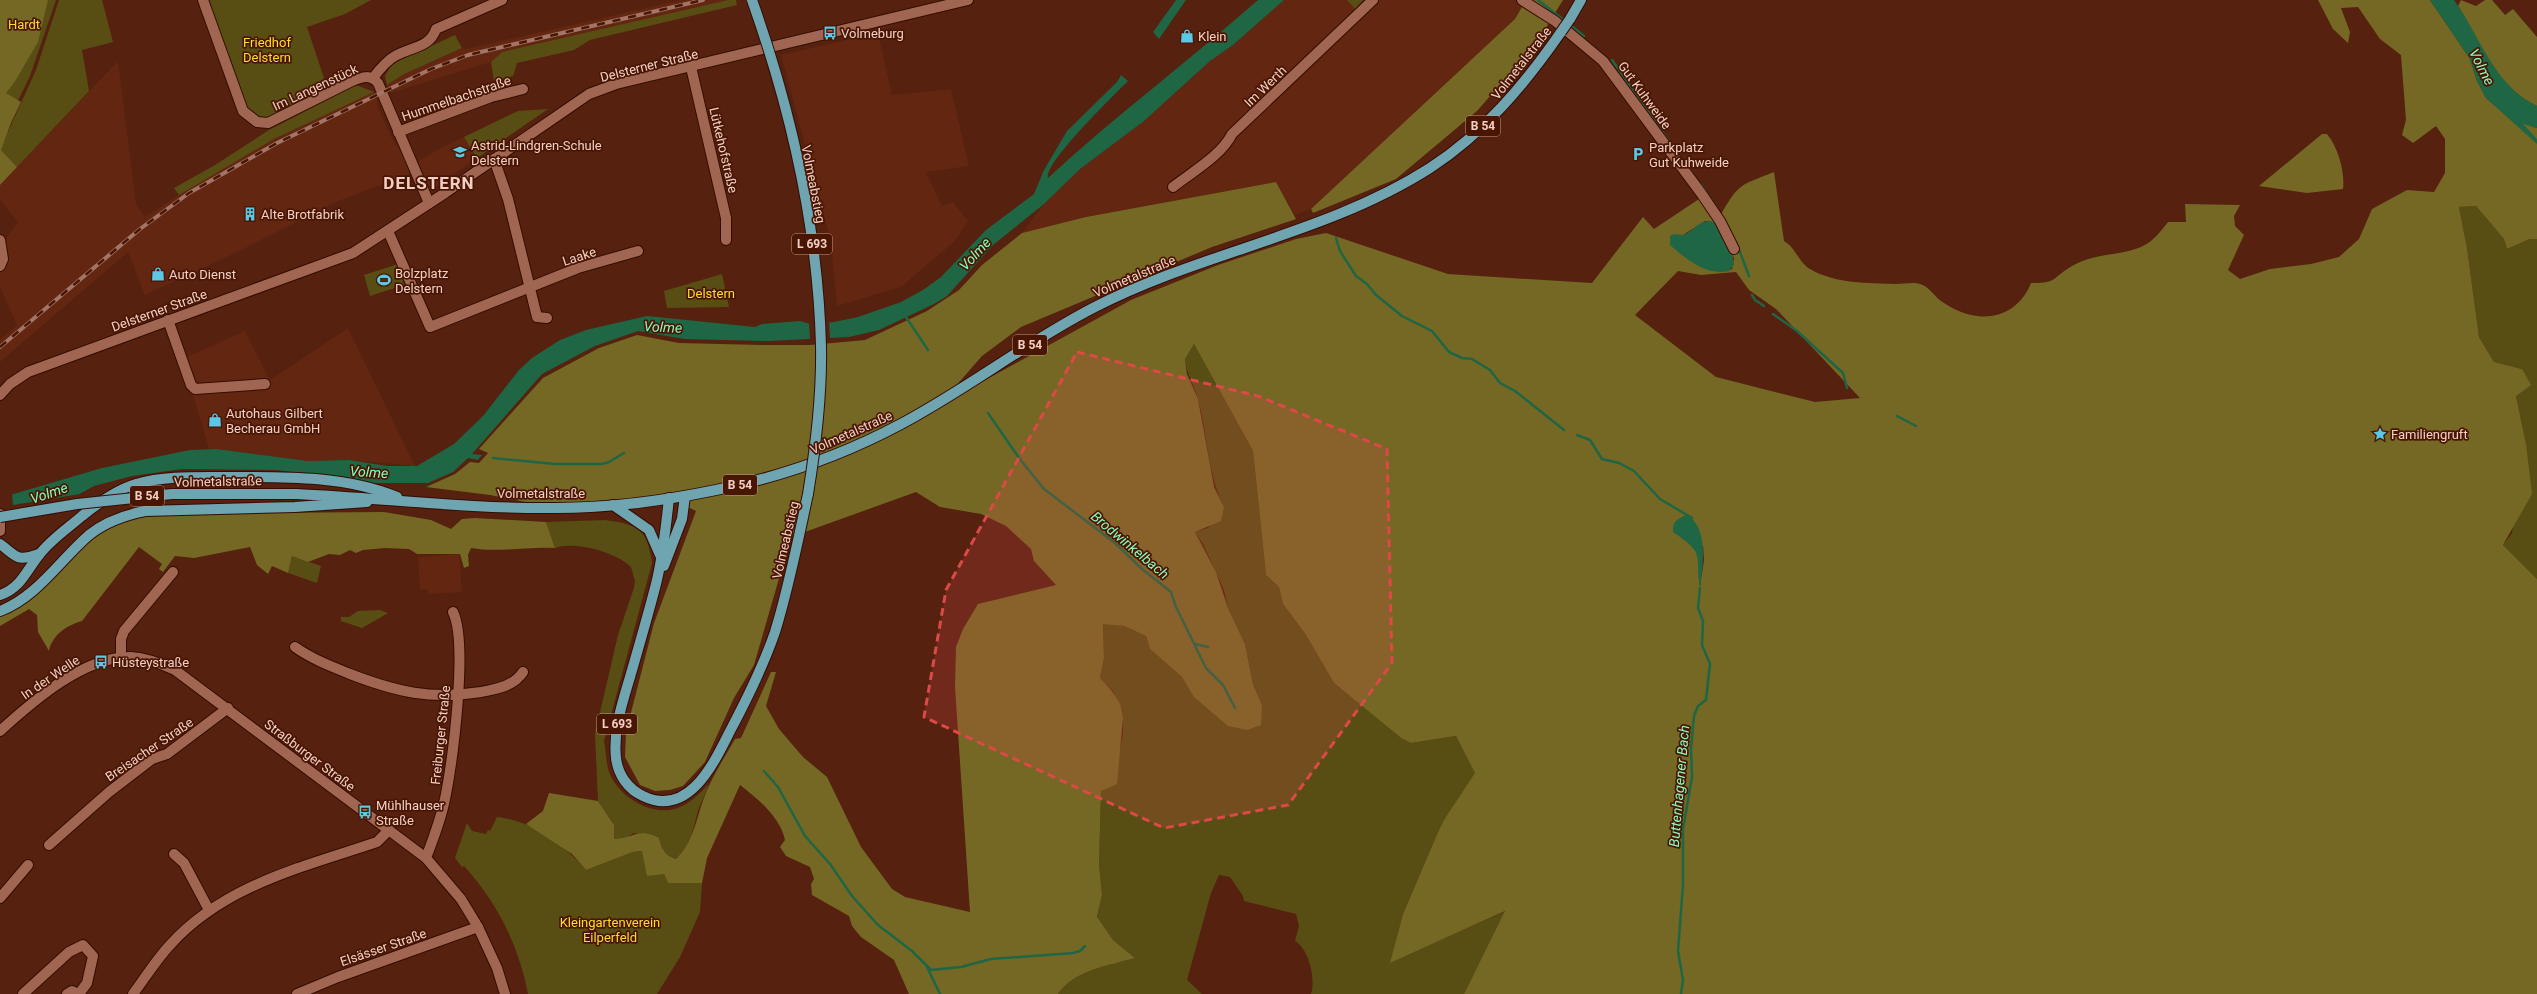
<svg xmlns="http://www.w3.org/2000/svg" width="2537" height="994" viewBox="0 0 2537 994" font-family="Roboto,sans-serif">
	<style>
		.built { fill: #632611 }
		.green { fill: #584e14 }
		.forest { fill: #746824; fill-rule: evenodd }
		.water { fill: #1f6645 }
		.pier { fill: #56210f }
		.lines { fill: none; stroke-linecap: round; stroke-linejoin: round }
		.stream { stroke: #1f6645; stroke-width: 2.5 }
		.minor-casing { stroke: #340d02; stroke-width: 12 }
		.major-casing { stroke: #340d02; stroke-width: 12 }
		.minor { stroke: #a16652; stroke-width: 10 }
		.major { stroke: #6fa4b1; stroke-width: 10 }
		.rail-casing { stroke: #a27567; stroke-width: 4 }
		.rail { stroke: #4a1604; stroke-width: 2.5; stroke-dasharray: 8; stroke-linecap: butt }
		.major-bridge-casing { stroke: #340d02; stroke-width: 12; stroke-linecap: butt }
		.major-bridge { stroke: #6fa4b1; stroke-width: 10 }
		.marked { fill: #dc4947; fill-opacity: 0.2; stroke: #dc4947; stroke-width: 3; stroke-dasharray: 8 5; stroke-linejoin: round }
		.labels { text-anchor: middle; stroke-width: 3.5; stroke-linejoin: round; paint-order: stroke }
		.shield { fill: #4a1604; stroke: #c0988a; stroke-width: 1 }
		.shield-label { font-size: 12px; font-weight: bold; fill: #f2cfc4 }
		.park-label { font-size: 13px; fill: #fbde2a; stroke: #4a1604 }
		.poi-label { font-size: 13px; fill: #f2cfc4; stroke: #4a1604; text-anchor: start }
		.street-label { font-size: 13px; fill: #f2cfc4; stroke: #4a1604 }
		.water-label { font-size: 14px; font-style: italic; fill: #84febf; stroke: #4a1604 }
		.district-label { font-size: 17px; font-weight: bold; letter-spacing: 1px; fill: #f2cfc4; stroke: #4a1604 }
	</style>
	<rect width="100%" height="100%" fill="#56210f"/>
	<g class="built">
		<polygon points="681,0 728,0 502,52 491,62 390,93 387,85 404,74 462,48 466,49"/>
		<polygon points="1284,0 1347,0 1355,9 1363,0 1526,0 1515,19 1311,209 1295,215 1276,182 1086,217 1022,233 1044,204 1080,169 1144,121 1210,61 1233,45"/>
		<polygon points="878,33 892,95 951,89 969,166 926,172 942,206 953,202 968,221 955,241 901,287 837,306 831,242 781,55"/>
		<polygon points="118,61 136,204 145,217 201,181 274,139 374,92 377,99 377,105 393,141 409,158 412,165 437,150 518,111 548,109 424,195 414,172 336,202 235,253 145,295 128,252 0,362 0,340 17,325 0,287 0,272 8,256 6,238 18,222 0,200 0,185"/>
		<polygon points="348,328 415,466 349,460 308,461 209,449 182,359 245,331 270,380"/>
		<polygon points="459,554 462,592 428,594 428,589 420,589 418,557"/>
	</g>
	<g class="green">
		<polygon points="0,0 56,0 30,76 8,121 3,143 36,70 59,0 102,0 113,42 82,50 89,91 17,167 1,150"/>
		<polygon points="206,0 371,0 345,14 307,27 329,93 284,117 250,119"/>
		<polygon points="728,0 736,0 737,5 590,40 574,50 517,63 513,76 494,81 491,62 502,52"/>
		<polygon points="1347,0 1363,0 1355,9"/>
		<polygon points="455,35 462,48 404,74 387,85 385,76 392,64"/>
		<polygon points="356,85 374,92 274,139 179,195 174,188 215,165 269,130"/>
		<polygon points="548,109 477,158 464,137 518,111"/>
		<polygon points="2476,206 2504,239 2507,249 2530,239 2537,239 2537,579 2503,545 2512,533 2526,444 2516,396 2522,369 2494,362 2479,337 2467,248 2459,207"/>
		<polygon points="398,264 404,285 370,296 364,275"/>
		<polygon points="722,274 729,307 667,308 664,291"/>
		<path d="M1194 344 1253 451 1266 575 1279 587 1283 604 1306 635 1334 683 1401 738 1411 743 1456 736 1476 774 1435 839 1403 914 1391 962 1506 911 1464 994H1311C1316 979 1309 949 1295 941L1299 926 1296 914 1244 901 1243 896 1230 877 1219 875 1211 893 1187 980 1202 994H1058C1074 970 1108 966 1135 958L1113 940 1097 918 1102 895 1099 864 1101 791 1118 760 1123 733V711L1113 691 1100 678 1104 658 1103 623 1124 626 1146 636 1150 649 1182 677 1195 697 1262 705 1253 684 1245 644 1228 608 1224 590 1203 544 1195 532 1208 528 1224 507C1207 473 1208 436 1198 399 1194 384 1187 376 1185 359Z"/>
		<path d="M605 520C639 525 647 528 652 563L604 741C606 751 606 763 609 772 618 797 654 819 680 807 692 802 700 793 709 784 706 793 701 802 698 811 693 829 691 845 676 859 665 855 662 849 659 838L634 833 624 839H614V825L598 801 595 734 618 635 634 588 635 581 631 567C615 552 576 541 555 548L546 522Z"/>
		<polygon points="292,556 321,566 317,583 288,573"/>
		<polygon points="380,610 388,613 362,628 341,621 341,617 349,617 358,611"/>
		<path d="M497 817C533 821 563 844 586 870L633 852 642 851 664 874 668 883H702L700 912 680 957 657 994H528C519 946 497 902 464 866L462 867 455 858 467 823 472 831 486 834 488 830 490 831Z"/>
	</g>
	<g class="forest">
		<polygon points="0,0 48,0 38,42 14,83 6,93 21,102 11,123 1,150 17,167 0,185"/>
		<polygon points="1526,0 1563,0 1536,44 1477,111 1396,179 1313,213 1311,209 1515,19"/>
		<path d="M2318 0H2430L2470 59 2477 81 2486 98 2521 128 2523 123 2537 128V239H2530L2507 249 2504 239 2476 206 2459 207 2467 248 2479 337 2494 362 2522 369 2531 385 2516 396 2526 444 2532 494 2503 545 2537 579V994H1464L1505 911 1390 963 1403 914 1435 839 1444 820 1475 773 1456 736 1411 743 1401 738 1334 683 1306 635 1283 604 1279 587 1266 575 1253 451 1194 344 1185 359 1187 374 1198 399 1214 487 1224 507 1221 521 1195 532 1216 572 1228 608 1245 644 1253 684 1262 705 1261 725 1247 730 1228 726 1194 697 1182 677 1150 649 1146 636 1124 626 1103 624 1104 658 1100 678C1111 689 1123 702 1123 718L1117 784 1101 791 1099 864 1102 895 1097 917 1113 940 1135 958C1108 966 1074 970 1058 994H909L894 960 861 937 852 926 849 916 812 895 811 884 814 879 810 867 786 856 780 847 785 840C780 817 758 799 740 785L707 858 702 883H668L664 874 647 876 642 851 633 852 586 870 572 854 526 824 543 811 549 793 598 801 614 825V839C634 838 638 827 659 838 662 850 665 855 676 859 696 840 697 810 709 786 716 770 726 755 735 739L741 738 771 672H776L766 706 779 729 803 757 827 777 861 847 892 889 905 897 970 912 955 687 956 647 963 629 978 604 1056 585 1034 561 1031 549 1006 526 981 514 940 507 916 492 791 537 754 665 734 698 705 762 683 786 670 790 655 791 640 785 625 757 626 732 654 623 696 511 669 498 556 508 490 495 426 487 455 474 470 462 479 463 488 453 479 449 543 378 599 348 637 335 679 343 762 345H810L865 340 927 311 959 290 982 265 1022 233 1086 217 1276 182 1296 219 1212 247 1021 327 982 356 947 396 949 400 1131 300 1218 265 1296 239 1326 233 1448 274 1592 283 1643 217 1654 229 1699 199 1720 216C1739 183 1739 186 1774 172L1784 241C1796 248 1799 263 1810 269 1836 284 1867 283 1896 284 1903 284 1913 282 1920 284 1929 286 1936 299 1944 303 1976 325 2016 321 2031 283 2059 283 2051 278 2072 266 2094 253 2119 256 2141 247 2153 242 2161 231 2168 222H2186L2185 204 2240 205 2234 216 2235 226 2244 235 2228 270 2240 279 2270 269 2311 264 2339 257 2359 239 2372 209 2407 190 2434 192 2445 173V139L2436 126 2413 143 2402 135 2406 120 2401 55 2380 39 2358 7 2341 8 2350 32 2348 43 2333 29ZM1705 221 1716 223 1734 258 1732 269C1709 278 1687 259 1670 244V236L1683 235ZM1678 271 1701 275 1736 272 1749 290 1776 309 1860 398 1815 402 1716 377 1635 315ZM1703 546 1704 560 1700 586 1699 558 1695 547Z"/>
		<path d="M2461 0 2476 6 2485 0H2492L2505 15 2513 9 2537 37V106C2496 87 2481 42 2458 6Z"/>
		<path d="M2322 134H2327C2338 147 2345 172 2343 189L2307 193 2259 186Z"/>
		<path d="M384 512 431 520 451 529 462 519 475 518 546 522 555 548C527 546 499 553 471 548L468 555 469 566 464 568 460 554H417L409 549 385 548 363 550 356 553 350 550 340 555 329 554 308 562 292 556 288 573 272 566 268 574 257 565 250 547 194 558 175 556 163 572 159 569 162 564 139 547 82 621C67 625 52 635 49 651L38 632 37 615 29 609 0 626V615L101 530 146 514Z"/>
	</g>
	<g class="water">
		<polygon points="1176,0 1186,0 1159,39 1153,32"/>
		<path d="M1258 0H1284L1233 45 1210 61 1144 121 1080 169 1044 204 993 245 947 296 934 304 879 330 849 337 769 341 684 339 638 331 595 346 542 374 472 454 482 455 478 460 468 458 453 472 428 483H374L277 470 182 469 132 476 94 486 54 508 24 518 0 498 102 468 190 450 216 449 308 461 349 460 387 466H417L454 444 483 416 519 370 532 358 560 340 586 330 647 316 755 327 762 324 800 321 810 324 834 322 858 317 901 302 923 290 941 277 986 230 1034 194 1044 170 1067 131 1117 82 1121 75 1128 81C1115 94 1043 164 1048 178 1115 116 1189 61 1258 0Z"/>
		<path d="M2430 0H2454C2480 36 2494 86 2537 106V128L2523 124 2537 139V144L2486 98 2477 81 2470 59Z"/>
		<path d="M1710 221 1716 223 1732 251 1734 264 1729 271C1706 276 1686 259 1670 245V236C1675 233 1677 235 1682 235 1691 234 1697 221 1710 221Z"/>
		<path d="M1686 515C1709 525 1703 568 1700 588 1695 552 1706 555 1673 532 1672 522 1677 519 1686 515Z"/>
	</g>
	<g class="pier">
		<polygon points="829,320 830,340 810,341 809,321"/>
		<polygon points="86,493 54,510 0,525 0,497 12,494 13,505"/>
	</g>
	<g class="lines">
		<g class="stream">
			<polyline points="1538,0 1565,21"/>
			<polyline points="1569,24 1584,36"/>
			<polyline points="1612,60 1682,160"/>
			<polyline points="1701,184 1719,212"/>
			<polyline points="1336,238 1340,251 1356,276 1367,284 1376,295 1402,316 1432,331 1449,352 1462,358 1472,359 1490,370 1500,383 1515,391 1564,430"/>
			<polyline points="1738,247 1749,276"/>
			<polyline points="1752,295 1755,300 1764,306"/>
			<polyline points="904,314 928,350"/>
			<polyline points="1773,314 1797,331 1843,373 1847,388"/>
			<polyline points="988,413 1019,458 1044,489 1115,543 1142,569 1171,592 1176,607 1206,668 1223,685 1235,708"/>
			<polyline points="1897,416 1916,426"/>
			<polyline points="1577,435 1590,440 1602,459 1619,463 1634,471 1660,499 1692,518"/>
			<polyline points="493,458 555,464 602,464 609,462 624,453"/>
			<polyline points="1195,644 1208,647"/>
			<polyline points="764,771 778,787 805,836 830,864 852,896 878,925 912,951 931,970 961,967 991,959 1073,953 1080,951 1085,946"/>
			<polyline points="927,967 940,994"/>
			<polyline points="1681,994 1683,980 1678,951 1683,885 1683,829 1692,777 1691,749 1694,716 1698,706 1706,700 1710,664 1702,645 1703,621 1698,608 1700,588"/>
		</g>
		<g class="minor-casing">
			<g id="minor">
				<path d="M203 0 243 111 257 122 268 123 352 81C362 77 370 74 378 83L429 203"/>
				<polyline points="1522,0 1555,21 1603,61 1701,193 1720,221 1734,249"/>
				<polyline points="691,67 726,218 726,240"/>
				<path d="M373 78C379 70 386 61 395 56 410 47 430 48 436 29L502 0"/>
				<polyline points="398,132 491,97 523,89"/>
				<polyline points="494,159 508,199 537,317 547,318"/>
				<path d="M1173 187C1192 172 1221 156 1232 134L1373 0"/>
				<polyline points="388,231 430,327 578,268 638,251"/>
				<polyline points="0,240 3,259 0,266"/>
				<polyline points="168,320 191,385 195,389 265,384"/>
				<polyline points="0,395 10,384 28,372 353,253 445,193 589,94 616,84 968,0"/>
				<polyline points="0,514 0,531"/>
				<path d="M295 647C312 659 330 666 350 674 397 692 430 700 481 692 497 689 514 686 523 672"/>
				<polyline points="121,658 121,639 124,631 173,572"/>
				<path d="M0 731C33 701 84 656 131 657 147 658 160 663 175 670L426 858 461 899 478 927 497 968 505 994"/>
				<polyline points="49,845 109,792 152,759 167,754 228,708"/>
				<polyline points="174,854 184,863 209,910"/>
				<path d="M426 858C434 837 442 816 446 794 453 757 468 643 453 612"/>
				<polyline points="0,898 28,865"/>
				<polyline points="23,994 69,952 83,945 93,956 87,983 79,994 72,991 67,994"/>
				<path d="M133 994C145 978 156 960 170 945 224 885 303 867 377 842L389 830"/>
				<polyline points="297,994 338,977 478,927"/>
			</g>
		</g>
		<g class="major-casing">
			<g id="major">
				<polyline points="1570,19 1581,0"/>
				<path d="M296 494C382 498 469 509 555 508 609 508 663 501 716 490 780 477 843 455 901 424 967 389 1027 342 1093 308 1201 252 1327 234 1430 168 1484 133 1525 84 1561 32"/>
				<path d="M669 498C666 527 663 556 656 584 648 615 639 646 630 677 622 704 613 730 616 758 618 775 628 789 643 796 688 818 713 765 729 733 746 701 763 667 775 632 789 587 798 540 808 494"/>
				<polyline points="613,505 649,530 660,555"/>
				<path d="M0 544C18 557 16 562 39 554"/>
				<polyline points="664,566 682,519 685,496"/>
				<path d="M0 595C21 588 26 571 39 555 50 540 68 528 82 516 98 503 116 490 136 484 163 476 195 477 223 477 281 477 343 475 397 497"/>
				<path d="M0 611C37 597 60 560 89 535 105 522 125 515 145 511L295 507 367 502"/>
			</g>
		</g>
		<use href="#minor" class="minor"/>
		<use href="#major" class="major"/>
		<g class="rail-casing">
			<polyline id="rail" points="0,347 140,229 189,193 277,143 431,69 468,55 703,0"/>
		</g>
		<use href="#rail" class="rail"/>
		<g class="major-bridge-casing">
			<g id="major-bridge">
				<path d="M752 0C791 110 818 230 821 346 822 396 816 445 808 494"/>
				<polyline points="1561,32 1570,19"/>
				<polyline points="0,517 77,504 172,494 296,494"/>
			</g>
		</g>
		<use href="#major-bridge" class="major-bridge"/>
	</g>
	<path class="marked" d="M1077 352 1258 396 1387 449 1392 663 1288 805 1164 828 924 717 946 590Z"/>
	<defs>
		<g id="bus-bare" transform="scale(1.08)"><path d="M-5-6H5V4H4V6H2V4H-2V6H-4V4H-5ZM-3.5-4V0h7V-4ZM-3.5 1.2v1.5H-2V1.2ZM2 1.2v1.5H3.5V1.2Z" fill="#5bc8e6" stroke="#4a1604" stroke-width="2.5" paint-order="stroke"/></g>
		<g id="shop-bare" transform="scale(1.08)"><path d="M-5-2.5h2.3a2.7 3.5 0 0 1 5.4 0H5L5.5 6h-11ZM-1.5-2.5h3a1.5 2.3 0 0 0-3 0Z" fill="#5bc8e6" stroke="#4a1604" stroke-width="2.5" paint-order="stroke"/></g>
		<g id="school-bare" transform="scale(1.08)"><path d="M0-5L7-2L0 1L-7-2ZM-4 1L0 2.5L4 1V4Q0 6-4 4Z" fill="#5bc8e6" stroke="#4a1604" stroke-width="2.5" paint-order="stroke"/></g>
		<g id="parking-bare" transform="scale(1.08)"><path d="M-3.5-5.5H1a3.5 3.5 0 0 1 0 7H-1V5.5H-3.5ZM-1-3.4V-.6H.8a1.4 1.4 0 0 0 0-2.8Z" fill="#5bc8e6" stroke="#4a1604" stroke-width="2.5" paint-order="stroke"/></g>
		<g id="building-bare" transform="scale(1.08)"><path d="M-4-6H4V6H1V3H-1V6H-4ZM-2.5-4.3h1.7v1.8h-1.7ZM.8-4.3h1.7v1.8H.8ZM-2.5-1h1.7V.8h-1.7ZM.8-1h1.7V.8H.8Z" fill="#5bc8e6" stroke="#4a1604" stroke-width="2.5" paint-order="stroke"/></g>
		<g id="stadium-bare" transform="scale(1.08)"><path d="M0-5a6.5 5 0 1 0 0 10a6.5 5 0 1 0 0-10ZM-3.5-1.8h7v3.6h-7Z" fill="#5bc8e6" stroke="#4a1604" stroke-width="2.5" paint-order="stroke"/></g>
		<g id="sight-bare" transform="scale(1.08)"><path d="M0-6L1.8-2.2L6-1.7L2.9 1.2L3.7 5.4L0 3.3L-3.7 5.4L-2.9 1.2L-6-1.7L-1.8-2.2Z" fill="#5bc8e6" stroke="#4a1604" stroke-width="2.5" paint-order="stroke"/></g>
	</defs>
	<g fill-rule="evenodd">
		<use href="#bus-bare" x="830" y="33"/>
		<use href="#shop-bare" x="1187" y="36"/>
		<use href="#school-bare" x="460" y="152"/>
		<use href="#parking-bare" x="1638" y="154"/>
		<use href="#building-bare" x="250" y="214"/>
		<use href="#shop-bare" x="158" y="274"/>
		<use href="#stadium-bare" x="384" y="280"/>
		<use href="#shop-bare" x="215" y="420"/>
		<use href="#sight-bare" x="2380" y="434"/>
		<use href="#bus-bare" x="101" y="662"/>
		<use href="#bus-bare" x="365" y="812"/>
	</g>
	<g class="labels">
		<g class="shield">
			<rect x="1466" y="116" width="34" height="20" rx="3"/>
			<rect x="792" y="234" width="40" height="20" rx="3"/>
			<rect x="1013" y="335" width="34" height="20" rx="3"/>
			<rect x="723" y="475" width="34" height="20" rx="3"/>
			<rect x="130" y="486" width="34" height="20" rx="3"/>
			<rect x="597" y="714" width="40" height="20" rx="3"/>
		</g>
		<g class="shield-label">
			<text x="1483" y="130">B 54</text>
			<text x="812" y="248">L 693</text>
			<text x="1030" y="349">B 54</text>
			<text x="740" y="489">B 54</text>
			<text x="147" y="500">B 54</text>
			<text x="617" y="728">L 693</text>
		</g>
		<g class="park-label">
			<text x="24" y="29">Hardt</text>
			<text x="267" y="47">Friedhof<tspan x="267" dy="15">Delstern</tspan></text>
			<text x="711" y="298">Delstern</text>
			<text x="610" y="927">Kleingartenverein<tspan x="610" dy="15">Eilperfeld</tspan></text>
		</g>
		<g class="poi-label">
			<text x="841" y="38">Volmeburg</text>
			<text x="1198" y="41">Klein</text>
			<text x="471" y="150">Astrid-Lindgren-Schule<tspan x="471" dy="15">Delstern</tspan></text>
			<text x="1649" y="152">Parkplatz<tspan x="1649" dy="15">Gut Kuhweide</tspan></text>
			<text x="261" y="219">Alte Brotfabrik</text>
			<text x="395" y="278">Bolzplatz<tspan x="395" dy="15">Delstern</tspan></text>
			<text x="169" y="279">Auto Dienst</text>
			<text x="226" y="418">Autohaus Gilbert<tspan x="226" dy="15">Becherau GmbH</tspan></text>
			<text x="2391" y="439">Familiengruft</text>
			<text x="112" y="667">Hüsteystraße</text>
			<text x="376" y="810">Mühlhauser<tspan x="376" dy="15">Straße</tspan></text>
		</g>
		<g class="street-label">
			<text transform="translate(1521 63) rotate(-52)" y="5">Volmetalstraße</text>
			<text transform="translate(649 65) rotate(-14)" y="5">Delsterner Straße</text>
			<text transform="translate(1265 86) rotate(-44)" y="5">Im Werth</text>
			<text transform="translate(315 87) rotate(-25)" y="5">Im Langenstück</text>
			<text transform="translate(1645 95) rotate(54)" y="5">Gut Kuhweide</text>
			<text transform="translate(456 98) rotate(-19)" y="5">Hummelbachstraße</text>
			<text transform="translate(724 150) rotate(77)" y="5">Lütkehofstraße</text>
			<text transform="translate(814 184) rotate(79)" y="5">Volmeabstieg</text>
			<text transform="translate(579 256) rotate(-18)" y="5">Laake</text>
			<text transform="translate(1134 276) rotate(-23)" y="5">Volmetalstraße</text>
			<text transform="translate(159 310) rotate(-20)" y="5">Delsterner Straße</text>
			<text transform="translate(851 432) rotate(-24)" y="5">Volmetalstraße</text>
			<text transform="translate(218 481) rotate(-1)" y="5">Volmetalstraße</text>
			<text x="541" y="498">Volmetalstraße</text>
			<text transform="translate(785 540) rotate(-77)" y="5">Volmeabstieg</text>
			<text transform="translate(50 677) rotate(-34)" y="5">In der Welle</text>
			<text transform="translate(440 735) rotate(-84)" y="5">Freiburger Straße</text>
			<text transform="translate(149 749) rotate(-34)" y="5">Breisacher Straße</text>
			<text transform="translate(310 755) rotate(37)" y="5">Straßburger Straße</text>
			<text transform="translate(383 947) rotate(-19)" y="5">Elsässer Straße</text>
		</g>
		<g class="water-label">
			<text transform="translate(2482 67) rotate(63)" y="5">Volme</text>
			<text transform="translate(975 254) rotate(-47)" y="5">Volme</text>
			<text transform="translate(663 327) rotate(3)" y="5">Volme</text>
			<text transform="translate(369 472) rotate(4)" y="5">Volme</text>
			<text transform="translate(49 493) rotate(-19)" y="5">Volme</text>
			<text transform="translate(1130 545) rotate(40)" y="5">Brodwinkelbach</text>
			<text transform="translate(1679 786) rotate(-85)" y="5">Buttenhagener Bach</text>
		</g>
		<g class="district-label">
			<text x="429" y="189">DELSTERN</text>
		</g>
	</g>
</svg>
